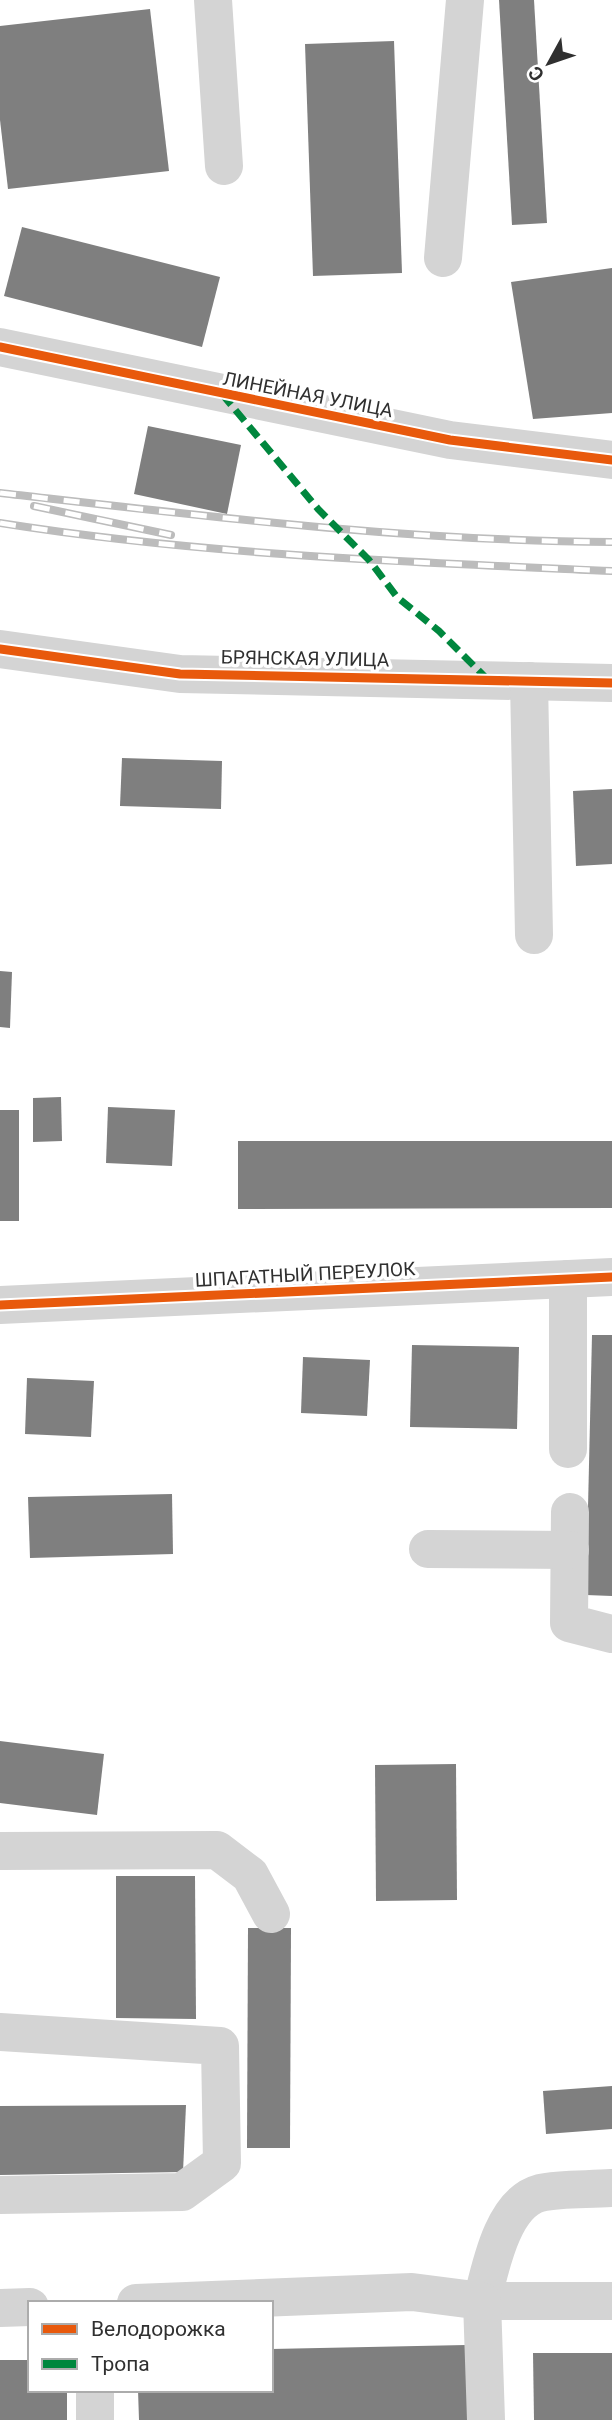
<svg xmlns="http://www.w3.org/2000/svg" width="612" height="2420" viewBox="0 0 612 2420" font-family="Roboto,sans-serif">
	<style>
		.building { fill: #7f7f7f }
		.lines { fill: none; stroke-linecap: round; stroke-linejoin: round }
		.minor { stroke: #d4d4d4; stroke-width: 38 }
		.rail-casing { stroke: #bcbcbc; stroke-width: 8 }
		.rail { stroke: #fff; stroke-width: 5; stroke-dasharray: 16; stroke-linecap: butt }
		.quiet { stroke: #00873e; stroke-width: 7; stroke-dasharray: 14 7; stroke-linecap: butt }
		.cycleway-casing { stroke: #fff; stroke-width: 13 }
		.cycleway { stroke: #e8590c; stroke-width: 9 }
		.labels { text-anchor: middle; stroke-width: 7; stroke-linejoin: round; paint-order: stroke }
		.street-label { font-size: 19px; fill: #303030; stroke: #fff }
	</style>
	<rect width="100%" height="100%" fill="#fff"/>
	<g class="building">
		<polygon points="499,0 534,0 547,223 512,225"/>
		<polygon points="150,9 169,171 8,189 0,120 0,26"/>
		<polygon points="394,41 402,273 313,276 305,44"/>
		<polygon points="22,227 220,277 202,347 4,296"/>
		<polygon points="612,268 612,413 533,419 511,282"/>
		<polygon points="148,426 241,445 227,514 134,494"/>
		<polygon points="122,758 222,761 221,809 120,806"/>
		<polygon points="612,789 612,864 576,866 573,791"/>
		<polygon points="0,971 12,972 10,1028 0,1027"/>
		<polygon points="61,1097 62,1141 33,1142 33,1098"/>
		<polygon points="108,1107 175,1110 172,1166 106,1163"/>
		<rect x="0" y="1110" width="19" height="111"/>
		<polygon points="238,1141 612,1141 612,1208 238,1209"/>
		<polygon points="592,1335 612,1335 612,1596 586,1595"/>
		<polygon points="412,1345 519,1347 517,1429 410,1427"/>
		<polygon points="303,1357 370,1360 367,1416 301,1413"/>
		<polygon points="27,1378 94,1381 91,1437 25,1434"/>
		<polygon points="172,1494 173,1554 30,1558 28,1497"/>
		<polygon points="0,1741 104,1754 97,1815 0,1803"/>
		<polygon points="456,1764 457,1900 376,1901 375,1765"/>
		<polygon points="116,1876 195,1876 196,2019 116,2018"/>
		<polygon points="248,1928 291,1928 290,2148 247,2148"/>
		<polygon points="612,2086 612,2129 546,2134 543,2091"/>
		<polygon points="186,2105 183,2172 0,2175 0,2106"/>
		<polygon points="466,2345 468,2420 139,2420 138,2390 271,2390 271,2349"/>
		<polygon points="533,2353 612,2353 612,2420 534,2420"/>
		<polygon points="0,2360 30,2360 30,2390 67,2390 67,2420 0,2420"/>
	</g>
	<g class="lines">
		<g class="minor">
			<polyline points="213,0 224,166"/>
			<polyline points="443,258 465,0"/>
			<polyline points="0,347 450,440 612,460"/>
			<polyline points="0,649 180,674 612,683"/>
			<polyline points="529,681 534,935"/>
			<polyline points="568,1279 568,1449"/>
			<polyline points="0,1305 612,1277"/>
			<polyline points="570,1512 569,1623 612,1634"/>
			<polyline points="428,1549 570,1550"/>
			<polyline points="0,1851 217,1850 250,1875 271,1914"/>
			<polyline points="0,2032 220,2046 222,2163 182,2192 0,2195"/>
			<path d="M612 2188C589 2190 562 2188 540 2193 502 2203 490 2269 482 2301H612"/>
			<polyline points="136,2303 412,2292 482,2301 486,2420"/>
			<polyline points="0,2308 30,2307"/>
			<polyline points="95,2420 95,2390"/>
		</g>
		<g class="rail-casing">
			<g id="rail">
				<path d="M0 493C204 516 407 541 612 542"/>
				<polyline points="34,506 171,535"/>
				<path d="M0 523C202 555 408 562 612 571"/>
			</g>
		</g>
		<use href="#rail" class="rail"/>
		<polyline class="quiet" points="222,394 318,509 369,560 397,597 439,631 487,679"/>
		<g class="cycleway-casing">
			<g id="cycleway">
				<polyline points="0,347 450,440 612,460"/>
				<polyline points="0,649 180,674 612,683"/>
				<polyline points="0,1305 612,1277"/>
			</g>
		</g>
		<use href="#cycleway" class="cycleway"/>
	</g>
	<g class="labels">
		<g class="street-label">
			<text transform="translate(308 394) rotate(11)" y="7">ЛИНЕЙНАЯ УЛИЦА</text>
			<text transform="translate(305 658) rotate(1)" y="7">БРЯНСКАЯ УЛИЦА</text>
			<text transform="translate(305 1274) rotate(-3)" y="7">ШПАГАТНЫЙ ПЕРЕУЛОК</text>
		</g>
	</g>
	<rect x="28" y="2301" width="245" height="91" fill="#ffffff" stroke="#acacac" stroke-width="2"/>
	<rect x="42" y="2324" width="35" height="10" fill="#e8590c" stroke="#acacac" stroke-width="2"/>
	<text x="91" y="2336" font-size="21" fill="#303030">Велодорожка</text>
	<rect x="42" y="2359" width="35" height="10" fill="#00873e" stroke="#acacac" stroke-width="2"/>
	<text x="91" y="2371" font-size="21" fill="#303030">Тропа</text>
	<g transform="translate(549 63) rotate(230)" stroke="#ffffff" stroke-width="5" paint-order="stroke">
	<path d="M0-5L12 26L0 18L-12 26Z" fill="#303030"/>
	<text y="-10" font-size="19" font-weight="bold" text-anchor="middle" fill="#303030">С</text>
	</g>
</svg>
